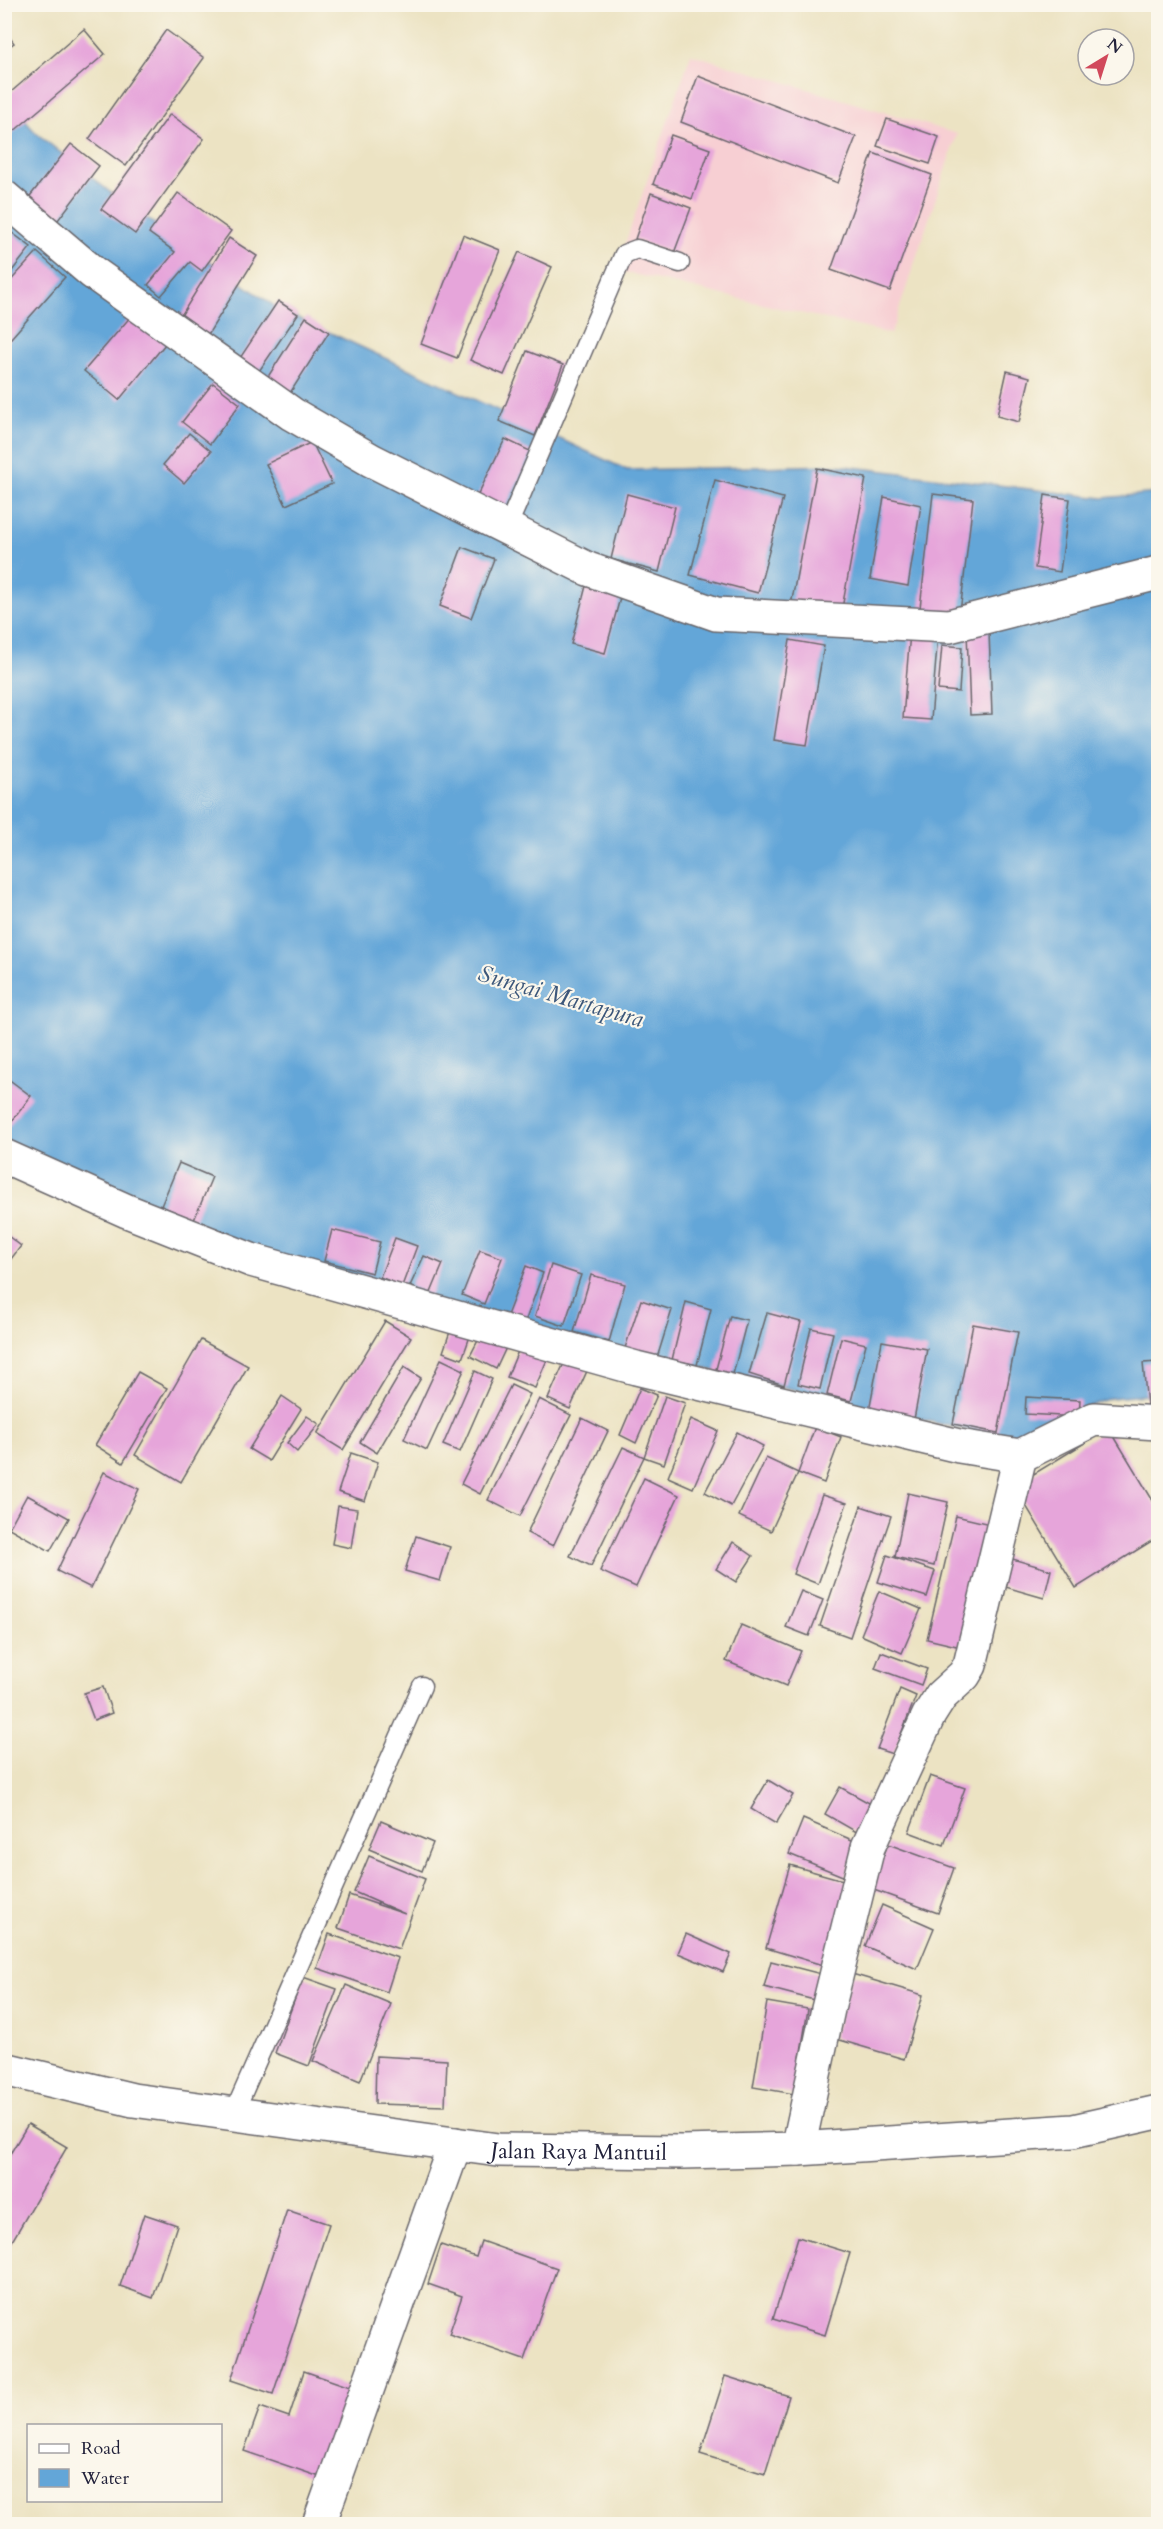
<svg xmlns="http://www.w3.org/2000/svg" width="1163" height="2529" viewBox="0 0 1163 2529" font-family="Cardo,serif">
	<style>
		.built { fill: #f7cfd3 }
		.water { fill: #63a6d8; stroke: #42648a; stroke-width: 1.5 }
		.building { fill: #e6a5da }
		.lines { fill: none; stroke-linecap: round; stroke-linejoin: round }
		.service-casing { stroke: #69666b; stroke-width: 21 }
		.minor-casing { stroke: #69666b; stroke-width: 36 }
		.tertiary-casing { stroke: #69666b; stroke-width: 36 }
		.service { stroke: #fff; stroke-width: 18 }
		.minor { stroke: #fff; stroke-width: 33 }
		.tertiary { stroke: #fff; stroke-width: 33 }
		.labels { text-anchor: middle; stroke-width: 4.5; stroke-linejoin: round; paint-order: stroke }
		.street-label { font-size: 22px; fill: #22223b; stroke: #fbf7ec }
		.water-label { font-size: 24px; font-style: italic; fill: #3c577a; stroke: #fbf7ec }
	</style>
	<rect width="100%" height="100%" fill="#fbf7ec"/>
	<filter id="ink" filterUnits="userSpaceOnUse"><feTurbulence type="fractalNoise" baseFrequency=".0167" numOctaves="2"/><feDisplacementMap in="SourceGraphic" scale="12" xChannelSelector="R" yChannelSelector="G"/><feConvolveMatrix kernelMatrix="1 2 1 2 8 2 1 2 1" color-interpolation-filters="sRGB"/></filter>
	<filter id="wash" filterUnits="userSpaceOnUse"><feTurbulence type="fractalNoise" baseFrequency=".008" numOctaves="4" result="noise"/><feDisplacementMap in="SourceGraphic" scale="24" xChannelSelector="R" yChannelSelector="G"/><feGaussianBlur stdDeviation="1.35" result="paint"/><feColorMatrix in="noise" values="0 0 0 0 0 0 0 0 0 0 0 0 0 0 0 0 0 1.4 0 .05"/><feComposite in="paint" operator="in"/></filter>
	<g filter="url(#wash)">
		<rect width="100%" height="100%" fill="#ece3c3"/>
		<polygon class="built" points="691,54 957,134 891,334 616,270"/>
		<polygon class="water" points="4,97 36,133 120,200 279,309 627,470 836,465 1103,498 1158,493 1158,1394 1110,1398 1005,1439 442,1307 133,1210 5,1146"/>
		<g id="blocks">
			<g class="building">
				<polygon points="84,29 105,54 6,138 4,98"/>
				<polygon points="4,30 14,43 4,50"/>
				<polygon points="166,30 204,58 126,166 89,139"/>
				<polygon points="698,76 856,137 838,183 681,122"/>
				<polygon points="170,114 204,139 135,234 101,209"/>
				<polygon points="887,119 939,137 930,164 877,146"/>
				<polygon points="671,135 710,149 692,199 653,184"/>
				<polygon points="71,144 99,166 52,228 23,205"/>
				<polygon points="873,153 932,175 890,291 831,270"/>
				<polygon points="178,193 231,231 202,271 190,262 161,296 148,285 175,252 149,233"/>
				<polygon points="651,193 691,208 674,253 635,239"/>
				<polygon points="7,229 31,247 4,281 4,232"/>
				<polygon points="463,235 500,250 457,358 421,344"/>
				<polygon points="229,238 257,256 202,344 174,327"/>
				<polygon points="37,252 65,277 4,346 4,288"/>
				<polygon points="519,252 552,267 504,375 470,360"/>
				<polygon points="278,301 298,314 253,380 234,367"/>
				<polygon points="132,315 166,343 119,400 84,371"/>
				<polygon points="306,317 329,332 285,401 262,386"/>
				<polygon points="527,351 563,365 535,436 499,421"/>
				<polygon points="1007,371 1030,377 1019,422 997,416"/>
				<polygon points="213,383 240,404 210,444 182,422"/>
				<polygon points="189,433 211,451 184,483 163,465"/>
				<polygon points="505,439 532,452 501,516 474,503"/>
				<polygon points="312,442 332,484 286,505 266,464"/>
				<polygon points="817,468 866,478 841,614 791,605"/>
				<polygon points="715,480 783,498 758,593 690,575"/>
				<polygon points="627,494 675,507 659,572 611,559"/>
				<polygon points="933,494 973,499 960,613 920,608"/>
				<polygon points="1045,495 1070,499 1060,572 1035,568"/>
				<polygon points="884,497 921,505 908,586 870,579"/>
				<polygon points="462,547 494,559 471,618 440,606"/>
				<polygon points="587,582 622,591 605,653 571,644"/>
				<polygon points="967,631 989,631 992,714 970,715"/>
				<polygon points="910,632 938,634 931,720 903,718"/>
				<polygon points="790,640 824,646 807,745 774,740"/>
				<polygon points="942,645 962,647 959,692 938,690"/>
				<polygon points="7,1078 31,1096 4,1132 4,1082"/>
				<polygon points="179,1163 212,1177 194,1220 161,1206"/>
				<polygon points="332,1230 380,1242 372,1273 324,1261"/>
				<polygon points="4,1233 21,1246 4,1268"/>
				<polygon points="395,1238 417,1246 402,1286 380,1277"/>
				<polygon points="480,1250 502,1258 484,1304 462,1295"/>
				<polygon points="424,1256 443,1264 430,1295 410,1286"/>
				<polygon points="551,1265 581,1275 564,1326 535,1316"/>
				<polygon points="526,1266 543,1273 524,1325 506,1318"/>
				<polygon points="591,1275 625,1284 609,1342 574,1332"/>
				<polygon points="641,1300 672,1310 657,1358 625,1348"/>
				<polygon points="686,1302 711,1309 697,1365 672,1360"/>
				<polygon points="767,1313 801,1322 784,1385 749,1374"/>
				<polygon points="730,1316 747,1320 732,1378 715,1373"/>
				<polygon points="455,1317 474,1325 462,1359 443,1352"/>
				<polygon points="385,1321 411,1337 343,1450 317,1434"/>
				<polygon points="973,1324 1018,1332 998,1433 953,1424"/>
				<polygon points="485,1327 510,1339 496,1369 470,1356"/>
				<polygon points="811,1328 833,1333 820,1389 798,1384"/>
				<polygon points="524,1337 552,1348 535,1388 507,1377"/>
				<polygon points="841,1338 866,1344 851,1401 827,1395"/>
				<polygon points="201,1340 248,1366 181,1482 135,1455"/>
				<polygon points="882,1341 927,1349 913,1425 868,1416"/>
				<polygon points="569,1352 591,1362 570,1409 548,1399"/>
				<polygon points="441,1359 464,1370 427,1450 404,1439"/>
				<polygon points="1158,1362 1158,1405 1147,1406 1143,1363"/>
				<polygon points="404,1367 421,1378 377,1453 360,1442"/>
				<polygon points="475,1371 492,1379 460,1452 443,1445"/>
				<polygon points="138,1372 167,1388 123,1463 95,1445"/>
				<polygon points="511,1385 530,1394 480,1494 461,1484"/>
				<polygon points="640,1388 657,1395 636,1443 620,1435"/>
				<polygon points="282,1396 301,1409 269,1461 249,1449"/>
				<polygon points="665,1396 685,1403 664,1464 644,1457 591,1566 570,1556 623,1447 644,1457"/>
				<polygon points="1026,1397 1080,1400 1079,1417 1025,1414"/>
				<polygon points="539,1399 571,1415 520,1516 488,1500"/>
				<polygon points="307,1416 319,1424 297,1452 287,1443"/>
				<polygon points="582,1418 608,1431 553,1546 527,1533"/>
				<polygon points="691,1419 718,1431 693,1488 668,1477"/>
				<polygon points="815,1427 841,1437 824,1483 798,1473 771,1531 739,1516 766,1458 798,1473"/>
				<polygon points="1109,1428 1158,1509 1158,1537 1076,1588 1014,1486"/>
				<polygon points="737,1432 763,1446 731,1506 705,1492"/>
				<polygon points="351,1453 378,1462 365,1501 338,1492"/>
				<polygon points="104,1472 139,1489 91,1588 57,1571"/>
				<polygon points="644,1478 679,1495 636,1587 600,1571"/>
				<polygon points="908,1493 948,1502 934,1566 895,1557"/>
				<polygon points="27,1495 69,1518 50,1551 9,1528"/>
				<polygon points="822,1495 847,1503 818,1584 793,1574"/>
				<polygon points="338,1506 357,1509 351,1548 332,1544"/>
				<polygon points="861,1506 891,1516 850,1637 820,1626"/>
				<polygon points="956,1516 990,1524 961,1647 927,1639"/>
				<polygon points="416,1536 450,1547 440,1581 405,1571"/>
				<polygon points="733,1542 753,1556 736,1582 716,1569"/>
				<polygon points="887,1555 935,1571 927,1597 878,1582"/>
				<polygon points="1002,1556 1051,1570 1044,1598 995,1584"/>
				<polygon points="801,1591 823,1600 809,1636 786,1627"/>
				<polygon points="879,1591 921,1609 902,1653 861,1635"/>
				<polygon points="741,1625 801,1651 786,1686 726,1661"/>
				<polygon points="881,1652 927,1669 921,1685 875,1668"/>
				<polygon points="103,1687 112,1713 94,1720 84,1693"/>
				<polygon points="900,1689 916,1696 893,1754 877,1749"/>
				<polygon points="930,1776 965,1788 944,1845 909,1832"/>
				<polygon points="768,1780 793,1795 776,1824 751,1809"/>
				<polygon points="840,1787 882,1810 867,1838 825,1814"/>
				<polygon points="803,1819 859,1843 845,1877 789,1854"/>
				<polygon points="381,1821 433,1843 422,1871 369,1849"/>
				<polygon points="888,1844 954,1868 938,1913 871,1889"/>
				<polygon points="369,1856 425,1879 399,1949 338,1928 349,1895 405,1914 354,1892"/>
				<polygon points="790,1865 850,1882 826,1966 766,1948"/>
				<polygon points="882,1905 934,1928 917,1969 865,1946"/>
				<polygon points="329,1934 398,1958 387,1992 317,1968"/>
				<polygon points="686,1934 731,1954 723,1972 678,1953"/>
				<polygon points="771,1961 825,1975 818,2001 764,1987"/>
				<polygon points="852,1974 923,1995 904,2059 833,2038"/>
				<polygon points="303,1977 337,1989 309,2066 275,2053"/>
				<polygon points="346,1985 391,2004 360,2081 313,2061"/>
				<polygon points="767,2002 808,2009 794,2094 753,2087"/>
				<polygon points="376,2056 447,2060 445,2106 375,2104"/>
				<polygon points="28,2124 67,2147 4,2255 4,2164"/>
				<polygon points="287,2210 329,2224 273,2394 231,2380"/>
				<polygon points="144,2214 177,2225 153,2298 120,2286"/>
				<polygon points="798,2237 850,2253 825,2335 773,2319"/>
				<polygon points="481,2241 557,2268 524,2360 449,2334 462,2296 428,2284 441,2245 476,2257"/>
				<polygon points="304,2371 350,2387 320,2477 244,2451 260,2407 289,2417"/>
				<polygon points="725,2376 789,2396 765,2474 700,2454"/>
			</g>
		</g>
	</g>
	<g filter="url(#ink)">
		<use href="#blocks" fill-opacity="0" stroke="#69666b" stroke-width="1.5"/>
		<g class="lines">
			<g class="service-casing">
				<g id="service">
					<polyline points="507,528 624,254 637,249 680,263"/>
					<polyline points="233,2115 422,1686"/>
				</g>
			</g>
			<g class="minor-casing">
				<g id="minor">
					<polyline points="4,197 92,272 292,414 371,460 588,569 716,614 949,626 1158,573"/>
					<polyline points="4,1156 127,1211 251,1260 636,1368 959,1446 1020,1456 1094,1419 1158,1423"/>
					<polyline points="798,2149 828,2009 868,1847 929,1715 941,1696 964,1675 970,1665 1020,1456"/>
					<polyline points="319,2524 455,2144"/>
				</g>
			</g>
			<g class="tertiary-casing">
				<g id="tertiary">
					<path id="s1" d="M4 2069 133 2100 498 2150 683 2152 798 2149 1073 2131 1158 2112"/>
				</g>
			</g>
			<use href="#service" class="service"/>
			<use href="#minor" class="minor"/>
			<use href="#tertiary" class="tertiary"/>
		</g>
	</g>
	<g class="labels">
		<g class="street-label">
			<text dy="8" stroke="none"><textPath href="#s1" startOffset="582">Jalan Raya Mantuil</textPath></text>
		</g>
		<g class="water-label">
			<text transform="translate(561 996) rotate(16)" y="8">Sungai Martapura</text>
		</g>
	</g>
	<rect width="1163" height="2529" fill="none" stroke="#fbf7ec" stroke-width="24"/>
	<rect x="27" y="2424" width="195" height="78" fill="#fbf7ec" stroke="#a4a2a5" stroke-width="1.5"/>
	<rect x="39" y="2444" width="30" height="9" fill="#ffffff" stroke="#a4a2a5" stroke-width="1.5"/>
	<text x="81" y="2454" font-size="18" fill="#22223b">Road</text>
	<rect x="39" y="2469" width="30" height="18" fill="#63a6d8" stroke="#a4a2a5" stroke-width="1.5"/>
	<text x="81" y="2484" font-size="18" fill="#22223b">Water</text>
	<g transform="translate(1106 57) rotate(38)"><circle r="28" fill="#fbf7ec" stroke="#a4a2a5" stroke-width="1.5"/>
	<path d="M0-4.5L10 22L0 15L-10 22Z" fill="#d1495b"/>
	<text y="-9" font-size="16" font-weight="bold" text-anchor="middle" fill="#22223b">N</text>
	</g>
</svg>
